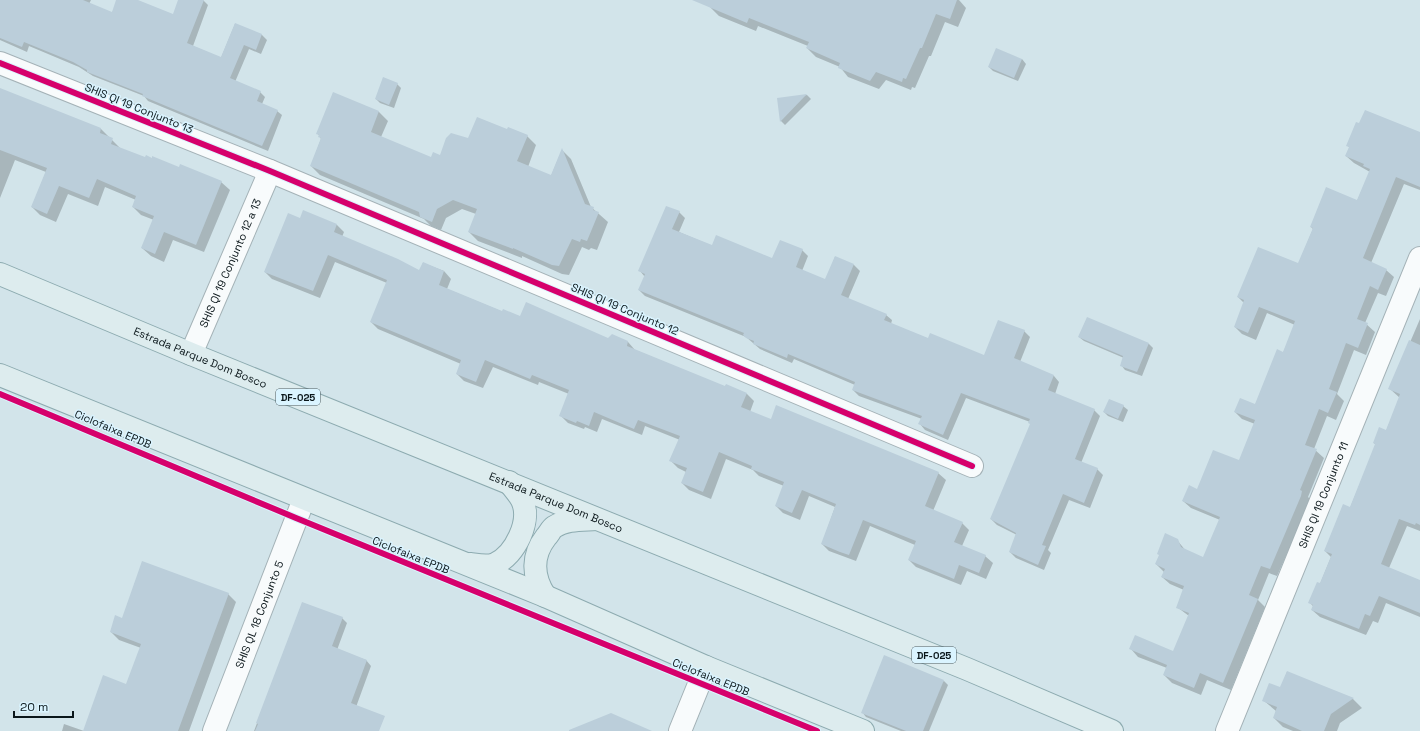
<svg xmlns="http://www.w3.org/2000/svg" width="1420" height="731" viewBox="0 0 1420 731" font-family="'Space Grotesk',sans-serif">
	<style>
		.shadow { fill: #0003 }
		.building { fill: #bbceda }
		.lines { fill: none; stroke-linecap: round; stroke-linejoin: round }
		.minor-casing { stroke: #a4b2b7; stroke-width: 24 }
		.major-casing { stroke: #8dabb0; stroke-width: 24 }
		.minor { stroke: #f8fbfc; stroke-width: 22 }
		.major { stroke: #ddecee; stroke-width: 22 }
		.cycleway-casing { stroke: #daf4ff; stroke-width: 8 }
		.cycleway { stroke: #d6006c; stroke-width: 6 }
		.labels { text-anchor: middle; stroke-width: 3; stroke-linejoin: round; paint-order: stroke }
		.shield { fill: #daf4ff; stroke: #48595f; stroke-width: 1 }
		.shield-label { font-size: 10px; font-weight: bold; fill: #0a161a }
		.street-label { font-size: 11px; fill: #0a161a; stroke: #daf4ff }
	</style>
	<rect width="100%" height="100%" fill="#d2e4ea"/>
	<g class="shadow">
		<polygon points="0,0 91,0 89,4 112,13 118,0 135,0 173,16 180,0 203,0 208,5 193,46 221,58 235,24 262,35 267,40 261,54 249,49 235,82 260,92 265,97 262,104 277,111 282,115 268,151 148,101 144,96 93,76 79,67 29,46 27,52 0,40"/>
		<polygon points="707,0 959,0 966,8 958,27 945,22 931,56 929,56 915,88 912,87 911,90 886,80 879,89 848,77 840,67 816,57 807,48 808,46 758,26 756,31 719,16 710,7"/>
		<polygon points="1022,59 1026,64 1018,81 993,71 989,67"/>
		<polygon points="397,84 401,88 394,108 380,103 376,99"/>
		<polygon points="0,89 101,129 121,149 145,158 221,182 230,190 204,252 173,240 164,262 151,256 142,248 154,220 141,215 133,207 136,200 105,187 98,206 68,194 56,222 40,215 32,207 46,172 15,160 0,198"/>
		<polygon points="334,94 379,112 388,121 381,137 432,159 441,157 468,139 507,130 527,136 536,145 528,167 551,176 562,150 571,159 591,207 608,222 597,250 591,248 589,250 582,247 569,275 562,274 522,256 522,258 478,241 469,232 476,214 462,209 446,218 441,230 431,226 424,219 320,175 311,166 321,139 318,134"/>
		<polygon points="807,95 811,99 785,125 781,121 778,99"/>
		<polygon points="1420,133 1420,190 1404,184 1371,263 1386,270 1394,277 1386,296 1378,293 1365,323 1375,332 1366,355 1354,350 1337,394 1344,401 1336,420 1327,416 1314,449 1324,458 1308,497 1310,499 1309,504 1277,576 1269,573 1258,600 1265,607 1231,690 1207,680 1201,695 1172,683 1164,675 1167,668 1138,657 1131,649 1174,652 1189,616 1177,607 1184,590 1170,584 1162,577 1164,572 1156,564 1177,540 1186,551 1204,558 1220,520 1191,508 1183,501 1239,462 1255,424 1242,419 1235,412 1255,405 1283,353 1295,325 1267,313 1256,340 1242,334 1235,327 1244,303 1238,297 1298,265 1313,229 1311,227 1357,201 1370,172 1354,163 1346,156 1350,148 1347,145"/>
		<polygon points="679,212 685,218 679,232 712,246 773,259 802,250 808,256 802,271 826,280 835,257 854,265 860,271 848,299 886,315 892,320 891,324 929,339 984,357 1024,331 1030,337 1020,362 1054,376 1059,382 1055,394 1094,410 1100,416 1081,463 1097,469 1103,475 1090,508 1069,500 1048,550 1051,553 1044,570 1016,558 1010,552 1017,535 997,525 991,519 1031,425 1030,422 966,398 948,440 925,430 920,424 922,419 859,396 853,390 855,385 794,359 792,363 760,349 746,337 645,296 639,290 645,277 640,271"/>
		<polygon points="300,219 337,225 344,232 342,237 420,271 423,263 444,271 451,279 447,289 503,312 609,339 628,342 635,350 725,387 726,385 747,394 754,401 750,412 771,420 938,473 946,480 933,511 962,523 969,530 962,546 985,556 993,563 986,579 967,571 961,585 916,567 909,560 915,545 870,526 856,561 829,551 822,544 835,507 809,496 800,520 783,513 776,506 784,486 759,476 753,470 726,459 711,499 689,490 682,483 686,472 678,468 671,461 680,440 645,426 642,435 602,419 597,432 585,427 584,429 568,423 561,416 569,394 539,382 538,385 493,367 483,388 464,381 457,374 461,364 378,329 371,322 387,283 335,262 320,298 272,279 265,272"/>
		<polygon points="1420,319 1420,531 1407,526 1389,568 1420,581 1420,617 1386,603 1378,623 1373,621 1366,635 1320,617 1312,610 1314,607 1309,602 1320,584 1331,557 1325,551 1350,508 1376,445 1374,443 1386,431 1400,398 1390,389"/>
		<polygon points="1079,337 1149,344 1153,348 1142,376 1125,370 1121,365 1124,358 1084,341"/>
		<polygon points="1123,406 1128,410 1123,422 1108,416 1104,412"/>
		<polygon points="228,594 236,602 189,731 84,731 127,685 141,648 119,640 111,632 122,619"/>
		<polygon points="303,603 342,618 347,623 337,650 366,660 371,666 352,718 339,731 254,731"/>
		<polygon points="1287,672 1353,699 1362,708 1340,723 1337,731 1293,731 1283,727 1274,718 1276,711 1263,700 1281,688"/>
		<polygon points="944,681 948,685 929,731 901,731 866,717 862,712"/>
		<polygon points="64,724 84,731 62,731"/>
	</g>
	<g class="building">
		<polygon points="0,0 83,0 112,12 116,0 138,0 173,14 178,0 204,0 187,43 221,57 235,23 262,34 256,50 244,45 230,78 261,91 257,101 278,110 262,146 142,96 143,94 87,72 87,70 73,62 24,42 22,47 0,38"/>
		<polygon points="692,0 957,0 950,19 936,14 922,48 920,48 906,79 903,78 902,82 876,72 870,81 838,68 840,63 806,48 809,42 749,18 747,23"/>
		<polygon points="996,48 1022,59 1014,78 988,67"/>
		<polygon points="383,77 398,83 389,105 375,99"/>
		<polygon points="0,88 101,128 100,133 113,138 111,144 145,157 146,155 152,158 152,156 179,167 180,164 222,181 196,245 164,232 155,254 141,248 154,216 132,207 136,196 97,179 89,198 59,186 47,214 31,207 47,168 0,150"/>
		<polygon points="333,92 379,111 371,132 431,157 433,152 440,155 446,138 451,133 468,138 477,117 507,129 508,127 528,135 517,161 551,175 562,148 585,204 594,207 593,210 599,212 587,241 581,239 580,242 572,239 559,266 552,265 513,248 513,249 468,232 477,209 453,200 437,209 432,222 420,217 419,212 310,166 321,138 318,137 319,135 316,134"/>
		<polygon points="807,94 780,122 777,98"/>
		<polygon points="1365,110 1420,132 1420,187 1396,177 1363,258 1387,269 1378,290 1370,286 1357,319 1368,323 1358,348 1346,343 1329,389 1337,392 1328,413 1319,409 1305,445 1317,449 1300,490 1302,491 1301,496 1270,569 1261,566 1249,595 1258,599 1223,683 1200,673 1194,688 1163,675 1167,665 1129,649 1135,635 1173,651 1189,613 1176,608 1184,586 1161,577 1165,569 1155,564 1159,555 1157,554 1165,533 1178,539 1181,547 1203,557 1220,517 1182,501 1189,485 1197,489 1213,450 1239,460 1255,420 1234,412 1240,398 1255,404 1277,349 1283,352 1295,321 1259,307 1248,333 1234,327 1244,300 1237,297 1258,247 1298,263 1313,228 1310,227 1326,187 1357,200 1370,169 1363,166 1364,164 1345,156 1349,147 1346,146 1356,122 1359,123"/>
		<polygon points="666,206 680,211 672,229 712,245 716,235 772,258 780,240 803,249 796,267 825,279 835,256 854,264 841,295 887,314 884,320 928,338 930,333 984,355 998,320 1025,330 1014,358 1054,375 1048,390 1095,409 1075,459 1098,468 1084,503 1063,494 1042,545 1046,546 1038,565 1009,552 1016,533 990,519 1030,424 1028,423 1030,419 961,393 943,435 918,424 922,416 852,390 855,382 788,354 787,358 763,348 753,344 754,341 746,338 743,335 744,333 638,290 645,274 638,271"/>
		<polygon points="303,210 337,224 334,232 398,259 419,270 423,262 444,271 439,285 502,311 503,309 520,316 526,302 608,338 612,334 628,341 627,346 725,386 726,384 747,393 741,407 771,419 776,405 939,472 925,506 963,522 954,542 986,555 979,573 959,565 954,579 908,560 916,541 863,520 849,555 840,552 821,544 836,504 802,490 792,513 775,506 784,482 751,469 752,466 719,452 703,492 681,483 687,468 669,461 680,436 638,420 634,429 594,412 589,426 577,421 576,423 559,416 569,390 532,375 530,379 485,360 476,382 456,374 461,360 370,322 387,280 328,255 313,291 264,272 288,213 300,218"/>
		<polygon points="1087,317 1149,343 1137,372 1120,366 1123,356 1078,337"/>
		<polygon points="1409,340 1420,345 1420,525 1416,523 1415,525 1399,519 1381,564 1420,580 1420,613 1379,596 1370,616 1365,614 1359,629 1311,610 1313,605 1308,603 1317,582 1320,583 1332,554 1324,551 1343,504 1350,507 1375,444 1373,443 1379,427 1386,430 1400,394 1388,389"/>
		<polygon points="1109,399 1124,405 1118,419 1103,412"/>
		<polygon points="142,561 229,593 178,731 83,731 103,675 126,684 141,644 110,632 115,615 122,618"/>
		<polygon points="302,602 343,617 332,646 367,660 351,703 385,716 379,731 255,731 258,724 256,723"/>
		<polygon points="884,655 944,680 923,731 906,731 861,713"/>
		<polygon points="1287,671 1319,684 1354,698 1331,714 1324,731 1302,731 1273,718 1277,707 1262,701 1269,683 1280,687"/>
		<polygon points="611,713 652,731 569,731 569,730"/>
	</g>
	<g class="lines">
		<g class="minor-casing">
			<g id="minor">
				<polyline points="0,63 270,171 972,466"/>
				<path id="s1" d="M191 354 270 171"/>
				<path id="s2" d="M214 731 304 499"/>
				<polyline points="680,731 706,667"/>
				<path id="s3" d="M1227 731 1420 258"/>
			</g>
		</g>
		<g class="major-casing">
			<g id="major">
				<path id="s4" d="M0 274 191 354 967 669 1112 731"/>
				<polyline points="0,375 545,596 706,667 863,731"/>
				<path d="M470 564C478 565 488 567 495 564 515 555 532 521 522 500 519 494 513 488 509 482"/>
				<path d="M545 596C532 576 532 555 546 537 549 534 551 529 554 527 566 519 582 520 596 519"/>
			</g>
		</g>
		<use href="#minor" class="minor"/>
		<use href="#major" class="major"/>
		<g class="cycleway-casing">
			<g id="cycleway">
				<polyline points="0,63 270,171 972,466"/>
				<polyline points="0,394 296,518 817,731"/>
			</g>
		</g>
		<use href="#cycleway" class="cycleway"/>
	</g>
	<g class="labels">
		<g class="shield">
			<rect x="276" y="389" width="44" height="16" rx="3"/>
			<rect x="912" y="647" width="44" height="16" rx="3"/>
		</g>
		<g class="shield-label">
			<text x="298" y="401">DF-025</text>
			<text x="934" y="659">DF-025</text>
		</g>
		<g class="street-label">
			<text transform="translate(139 108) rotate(22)" y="4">SHIS QI 19 Conjunto 13</text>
			<text dy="4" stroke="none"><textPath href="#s1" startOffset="99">SHIS QI 19 Conjunto 12 a 13</textPath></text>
			<text transform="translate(625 309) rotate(23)" y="4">SHIS QI 19 Conjunto 12</text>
			<text dy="4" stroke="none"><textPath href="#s4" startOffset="217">Estrada Parque Dom Bosco</textPath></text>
			<text transform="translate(113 429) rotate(23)" y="4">Ciclofaixa EPDB</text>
			<text dy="4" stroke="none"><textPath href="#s3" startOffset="255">SHIS QI 19 Conjunto 11</textPath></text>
			<text dy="4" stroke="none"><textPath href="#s4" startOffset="601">Estrada Parque Dom Bosco</textPath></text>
			<text transform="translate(411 555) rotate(22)" y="4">Ciclofaixa EPDB</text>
			<text dy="4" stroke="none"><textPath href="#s2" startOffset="125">SHIS QL 18 Conjunto 5</textPath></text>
			<text transform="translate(711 677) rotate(22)" y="4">Ciclofaixa EPDB</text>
		</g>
	</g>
	<path d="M14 711v6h59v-6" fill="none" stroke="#0a161a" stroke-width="2"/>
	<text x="20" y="711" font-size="12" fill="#0a161a" stroke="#daf4ff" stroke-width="3" paint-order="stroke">20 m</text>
</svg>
